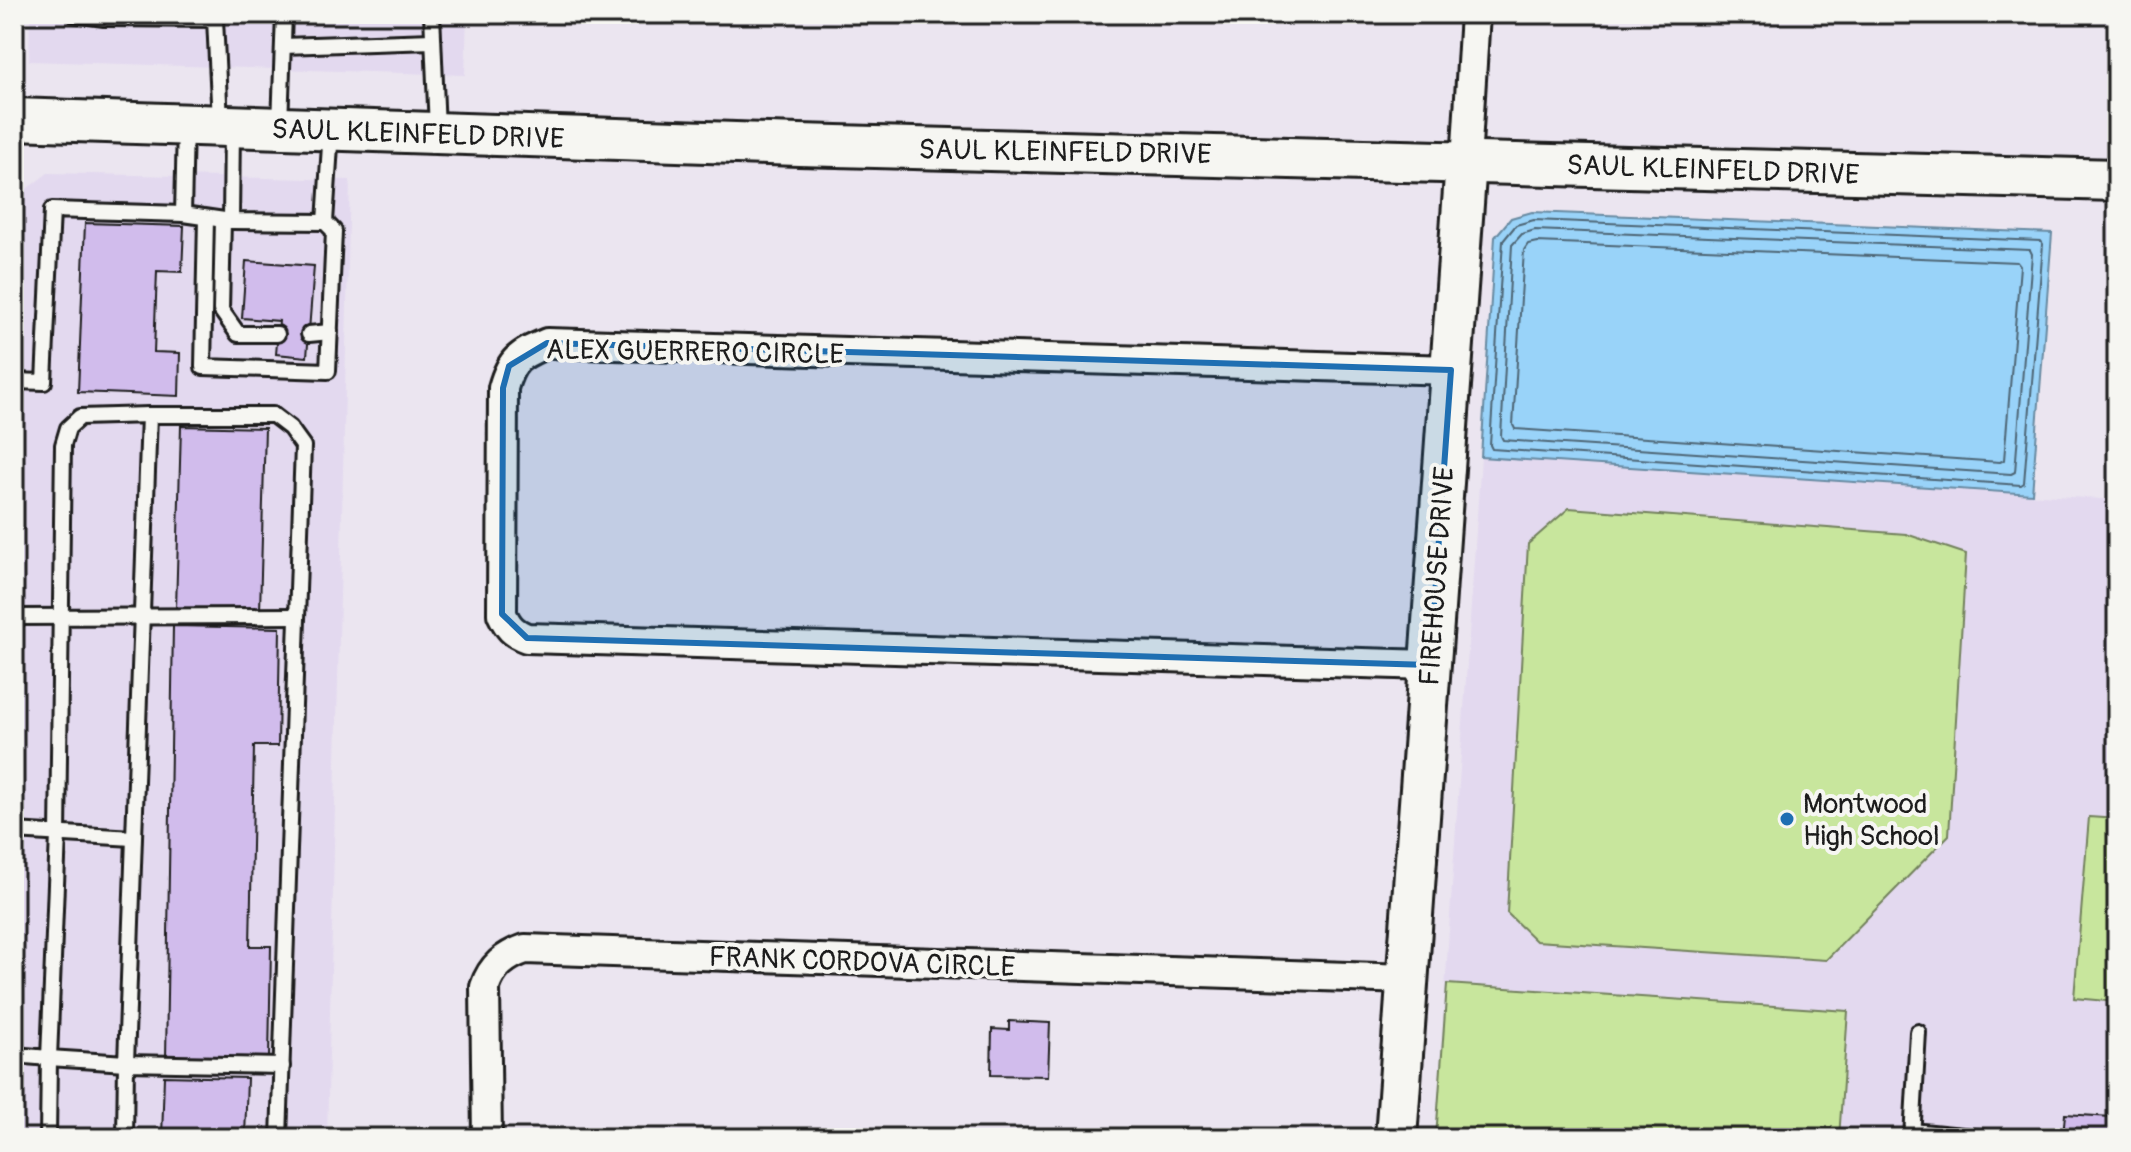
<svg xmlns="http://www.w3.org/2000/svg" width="2131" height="1152" viewBox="0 0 2131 1152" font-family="Pangolin,sans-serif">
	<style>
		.built { fill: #e3d9ef }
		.green { fill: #c8e69d; stroke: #72815c; stroke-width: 2 }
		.water { fill: #99d3f9; stroke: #678aa1; stroke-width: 2 }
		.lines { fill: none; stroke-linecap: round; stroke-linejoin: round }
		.shore { stroke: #4e6574; stroke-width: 2 }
		.building { fill: #d1bcec; stroke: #1c1c1c; stroke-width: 2 }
		.lane-casing { stroke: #1c1c1c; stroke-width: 20 }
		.street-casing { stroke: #1c1c1c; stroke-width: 34 }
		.secondary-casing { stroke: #1c1c1c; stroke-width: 46 }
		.lane { stroke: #f6f6f2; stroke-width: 14 }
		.street { stroke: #f6f6f2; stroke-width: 28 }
		.secondary { stroke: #f6f6f2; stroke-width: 40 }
		.marked { fill: #1f6fb2; fill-opacity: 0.2; stroke: #1f6fb2; stroke-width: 6; stroke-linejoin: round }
		.poi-dot { fill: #1f6fb2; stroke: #f6f6f2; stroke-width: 3 }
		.labels { text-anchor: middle; stroke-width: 8; stroke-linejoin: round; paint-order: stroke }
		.street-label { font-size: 28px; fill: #1c1c1c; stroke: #f6f6f2 }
		.poi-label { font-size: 28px; fill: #1c1c1c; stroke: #f6f6f2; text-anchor: start }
	</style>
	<rect width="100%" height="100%" fill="#ebe5f0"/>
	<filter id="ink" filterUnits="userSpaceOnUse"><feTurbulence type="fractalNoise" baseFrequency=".0125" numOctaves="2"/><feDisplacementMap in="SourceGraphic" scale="16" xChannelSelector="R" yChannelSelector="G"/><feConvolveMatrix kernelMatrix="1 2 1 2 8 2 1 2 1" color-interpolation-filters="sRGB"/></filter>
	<g filter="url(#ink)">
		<g class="built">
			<polygon points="30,14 467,14 465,75 29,61"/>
			<polygon points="48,173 350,180 327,1138 14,1138 14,288 16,197"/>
			<polygon points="1481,457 2117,500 2117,1138 1435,1138"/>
		</g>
		<g class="green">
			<polygon points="1569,508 1906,534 1966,554 1949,835 1826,960 1536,941 1507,913 1528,544"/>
			<polygon points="2089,817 2117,819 2117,1002 2074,998"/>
			<polygon points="1447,984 1848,1011 1839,1138 1436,1138"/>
		</g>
		<polygon class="water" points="1532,212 2052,233 2032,494 1481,457 1495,237 1511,218"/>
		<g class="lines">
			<g class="shore">
				<polygon points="1534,220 2041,241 2043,244 2024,483 2021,485 1492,449 1490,445 1503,241 1516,225"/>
				<polygon points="1535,230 2030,250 2032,254 2015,472 2011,474 1503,440 1501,436 1512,245 1522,234"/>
				<polygon points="1537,242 2017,262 2020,266 2004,460 2000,462 1515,429 1513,425 1524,250 1528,244"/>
			</g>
		</g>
		<g class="building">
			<polygon points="85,223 184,226 182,272 157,271 154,352 180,353 179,396 78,392"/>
			<polygon points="246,261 314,266 307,357 276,354 279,321 242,318"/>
			<polygon points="181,426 265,428 260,611 176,609"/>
			<polygon points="173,626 280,628 278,746 254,746 250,946 271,946 269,1059 166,1058"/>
			<polygon points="1009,1021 1050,1023 1048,1076 991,1075 992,1029 1009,1030"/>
			<polygon points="164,1076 247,1078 245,1138 162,1138"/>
			<polygon points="2065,1114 2111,1117 2109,1138 2063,1138"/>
		</g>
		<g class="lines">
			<g class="lane-casing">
				<g id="lane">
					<polyline points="74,14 104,18 215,19 220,122"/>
					<polyline points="432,14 437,129"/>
					<polyline points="283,46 433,41"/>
					<polyline points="280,124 284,14"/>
					<polyline points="183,214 185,126"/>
					<polyline points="206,218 203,367 328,371 334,231 325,222 231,221 232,127"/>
					<polyline points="223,220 221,310 238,334 277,334"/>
					<polyline points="325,222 331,130"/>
					<polyline points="309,334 330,332"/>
					<polyline points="14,381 44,382 52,210 183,214 231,221"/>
					<polyline points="149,415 273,415 290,428 303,446 279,1138"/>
					<polyline points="14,617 297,616"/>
					<polyline points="14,831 133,838"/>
					<polyline points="14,1055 49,1058 58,835 63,445 68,428 80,417 149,415 126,1063 49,1058 48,1138"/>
					<polyline points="1912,1131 1983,1138"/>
					<polyline points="125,1138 126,1063 282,1066"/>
					<polyline points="1912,1138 1918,1032"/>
				</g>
			</g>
			<g class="street-casing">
				<g id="street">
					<polyline points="1466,162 1475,14"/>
					<path d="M1430 665 527 638C513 633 508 627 502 614L503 388C511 359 519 355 547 343L1451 370"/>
					<path d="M487 1138 485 987C492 966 505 956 525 949L1407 979"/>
				</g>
			</g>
			<g class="secondary-casing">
				<g id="secondary">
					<polyline points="14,119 799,145 2117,180"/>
					<polyline points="1396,1138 1466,162"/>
				</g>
			</g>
			<use href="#lane" class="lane"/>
			<use href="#street" class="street"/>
			<use href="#secondary" class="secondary"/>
		</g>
	</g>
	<path class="marked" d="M547 343 1451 370 1430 665 527 638 502 614 503 388 509 366Z"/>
	<circle class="poi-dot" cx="1787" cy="819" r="8"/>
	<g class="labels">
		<g class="street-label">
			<text transform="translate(418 133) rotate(2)" y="10">SAUL KLEINFELD DRIVE</text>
			<text transform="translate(1065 151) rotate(1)" y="10">SAUL KLEINFELD DRIVE</text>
			<text transform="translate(1713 169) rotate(2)" y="10">SAUL KLEINFELD DRIVE</text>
			<text transform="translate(695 351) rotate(1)" y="10">ALEX GUERRERO CIRCLE</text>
			<text transform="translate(1436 576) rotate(-86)" y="10">FIREHOUSE DRIVE</text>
			<text transform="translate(862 961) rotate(2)" y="10">FRANK CORDOVA CIRCLE</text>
		</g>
		<g class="poi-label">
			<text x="1803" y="813">Montwood<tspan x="1803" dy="32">High School</tspan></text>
		</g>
	</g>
	<rect width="2131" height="1152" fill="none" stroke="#f6f6f2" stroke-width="48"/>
	<rect x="24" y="24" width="2083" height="1104" fill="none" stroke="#1c1c1c" stroke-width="3" filter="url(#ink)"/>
</svg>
